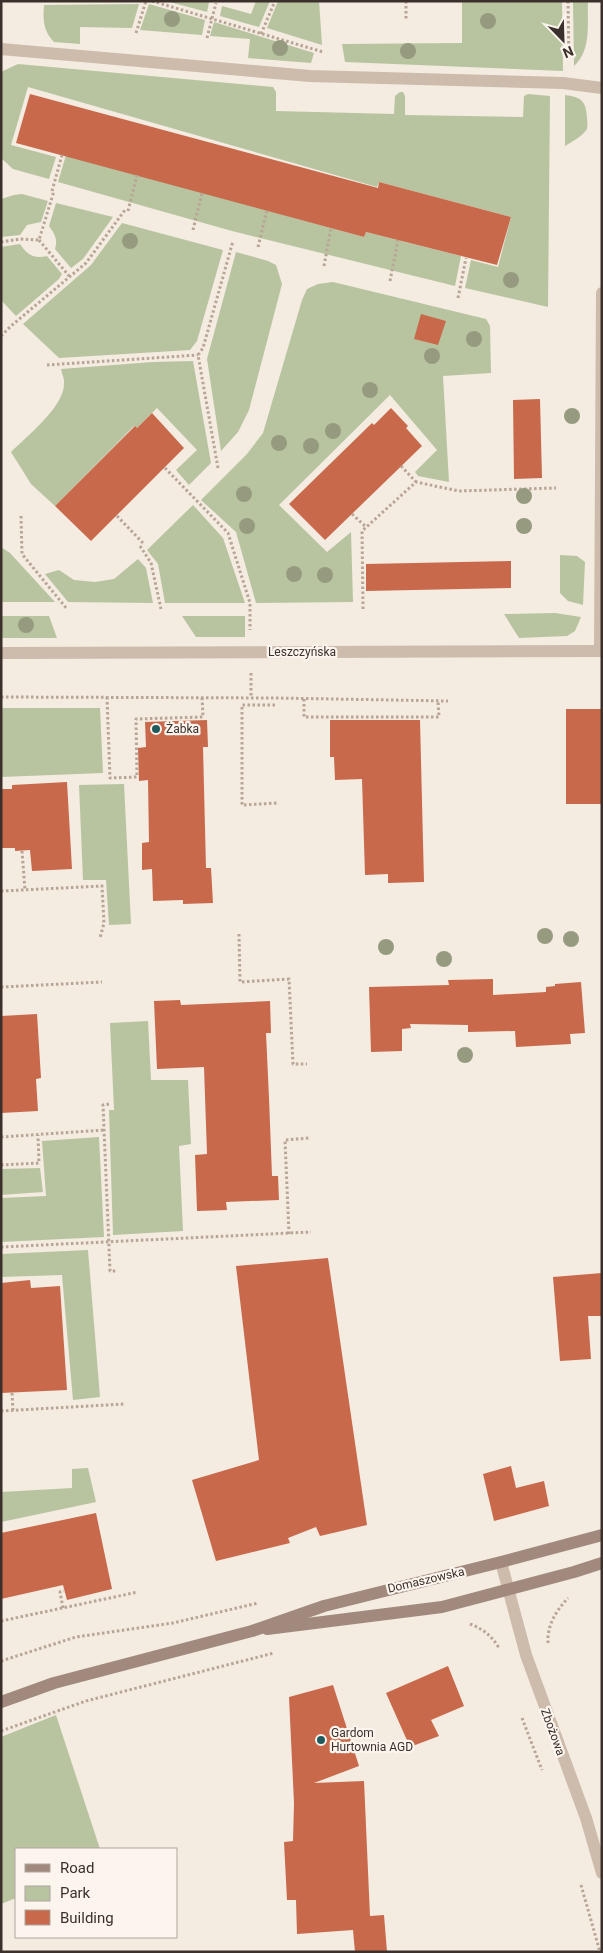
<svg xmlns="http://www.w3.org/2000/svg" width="603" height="1953" viewBox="0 0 603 1953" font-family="Roboto,sans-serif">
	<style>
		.green { fill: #b8c4a0 }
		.building { fill: #c8694b }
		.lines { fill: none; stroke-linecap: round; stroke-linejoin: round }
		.path { stroke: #b9a596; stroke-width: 3; stroke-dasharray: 2.5 2.5; stroke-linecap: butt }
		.street { stroke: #cdbbac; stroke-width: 12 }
		.secondary { stroke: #a18a7d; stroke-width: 12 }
		.tree { fill: #969b7f }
		.poi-dot { fill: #1f5a5e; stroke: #fbf5ee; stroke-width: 2 }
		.labels { text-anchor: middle; stroke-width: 4.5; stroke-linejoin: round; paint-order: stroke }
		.street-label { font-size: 12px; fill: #3b302b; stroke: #fbf5ee }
		.poi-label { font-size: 12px; fill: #3b302b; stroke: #fbf5ee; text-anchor: start }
	</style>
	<rect width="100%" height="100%" fill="#f4ebe1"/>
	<g class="green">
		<polygon points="166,1 206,1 209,2 207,12"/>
		<polygon points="256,1 270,1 259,27 220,16 222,6 251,14"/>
		<polygon points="278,1 319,1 322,45 267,28"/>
		<polygon points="462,1 562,1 563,71 345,62 342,44 462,43"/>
		<path d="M573 1H588C587 24 592 50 574 66Z"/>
		<path d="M139 4 132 28 80 27V44L54 42C43 30 43 20 44 5Z"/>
		<polygon points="149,4 205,20 202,35 140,30"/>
		<polygon points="214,22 314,53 311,63 248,58 250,39 210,36"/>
		<polygon points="18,64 273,87 276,92 276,111 394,114 395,96 400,92 403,92 405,96 405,115 523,117 524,96 528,94 550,96 548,307 465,288 471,260 498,267 511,217 379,182 377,187 28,87 11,145 56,157 49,179 13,169 1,158 1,74 3,71"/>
		<path d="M565 95C581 97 586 101 587 117 587 121 588 125 587 129 583 136 571 142 565 146Z"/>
		<polygon points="66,155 364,237 366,232 461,256 455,286 232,231 58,182"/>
		<polygon points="22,194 48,201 41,222 27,225 20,235 1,237 1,199 14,195"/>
		<path d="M56 203 113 217 83 259 71 268 55 249C58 240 55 234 49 226Z"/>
		<polygon points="122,223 223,250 197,341 190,350 59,358 23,324 91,265"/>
		<path d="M20 244C27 255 34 259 47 256L62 274 59 279 16 316 1 300V247Z"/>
		<polygon points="236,252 268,261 276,265 282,284 249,410 238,432 221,451 207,359"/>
		<polygon points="333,282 486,319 490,326 491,373 443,376 449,482 418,476 415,472 437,450 390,395 279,505 327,552 351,532 353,602 256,603 236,532 201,500 247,454 263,433 302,300 307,289 318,284"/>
		<path d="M193 361 211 463 189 485 176 470 197 450 157 408 137 428 134 426 55 506 31 484 11 452C26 437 64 407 64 384 65 380 62 374 61 369L153 362Z"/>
		<polygon points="193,505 223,538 245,603 165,603 158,564 147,550"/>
		<polygon points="1,547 10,553 55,602 1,602"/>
		<polygon points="560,555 577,556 585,562 583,605 568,601 560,593"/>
		<polygon points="138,559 146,568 153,603 68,602 45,574 59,570 74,580 95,582 114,579"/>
		<polygon points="555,613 581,617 575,631 567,636 519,638 504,614"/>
		<polygon points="1,616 49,616 57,638 1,638"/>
		<polygon points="182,616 245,616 245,637 196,637"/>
		<polygon points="1,708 100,708 103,773 1,777"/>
		<polygon points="124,784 131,924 109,925 106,880 83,880 79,785"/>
		<polygon points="148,1021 151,1080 188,1080 191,1144 179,1146 183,1231 113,1235 109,1110 114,1110 110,1023"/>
		<polygon points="99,1137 104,1237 1,1242 1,1198 46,1196 42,1141"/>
		<polygon points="40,1168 43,1192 1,1195 1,1169"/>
		<polygon points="88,1250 100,1397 73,1400 62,1275 1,1277 1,1254"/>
		<polygon points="88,1468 96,1502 1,1522 1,1492 72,1488 72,1469"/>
		<polygon points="56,1715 100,1849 16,1849 16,1898 1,1904 1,1737"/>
	</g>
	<g class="building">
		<polygon points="30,94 378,188 379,182 511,217 497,265 366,232 364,237 16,143"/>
		<polygon points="421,314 446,321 438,345 414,339"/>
		<polygon points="540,399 542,478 514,479 513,400"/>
		<polygon points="391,408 408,426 406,428 422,446 325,540 289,504 372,423 374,425"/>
		<polygon points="152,413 184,448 91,541 55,506 135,426 137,428"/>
		<polygon points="511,561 511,588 366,591 366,564"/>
		<rect x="566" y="709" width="36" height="95"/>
		<polygon points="207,720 208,747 203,747 206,868 211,868 213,903 183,904 183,900 153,901 152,869 142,870 142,843 149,842 148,780 139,781 138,748 146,747 145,722"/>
		<polygon points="330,720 420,720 424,882 388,883 388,874 365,875 362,779 335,780 334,757 330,757"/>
		<polygon points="67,782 72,869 32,871 30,850 15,851 15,848 1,848 1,789 12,789 12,785"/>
		<polygon points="493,979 493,995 546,992 546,987 555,986 555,984 581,982 585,1033 570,1034 571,1044 516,1047 515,1031 468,1032 468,1025 410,1024 411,1028 402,1029 402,1051 371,1052 369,987 449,985 448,980"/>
		<polygon points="180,1000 181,1005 270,1001 271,1033 266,1033 269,1098 272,1176 278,1176 279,1200 226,1202 227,1210 197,1211 195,1155 207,1154 204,1067 157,1069 154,1001"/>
		<polygon points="37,1014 41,1078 36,1079 38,1111 1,1113 1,1016"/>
		<polygon points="328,1258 367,1525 320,1536 316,1527 288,1538 290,1543 216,1561 192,1480 259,1460 236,1266"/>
		<polygon points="602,1273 602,1316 588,1316 591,1359 560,1361 553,1277"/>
		<polygon points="30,1280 31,1288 60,1286 67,1390 1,1393 1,1283"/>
		<polygon points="511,1466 516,1488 544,1481 549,1506 494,1521 483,1474"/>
		<polygon points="96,1513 112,1589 67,1600 63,1585 1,1599 1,1533"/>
		<polygon points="448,1666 464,1706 431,1720 439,1736 410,1747 386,1693"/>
		<polygon points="333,1685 359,1766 314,1783 364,1781 370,1916 384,1915 387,1952 355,1952 353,1930 297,1934 296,1900 287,1900 284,1842 293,1841 294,1803 289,1697"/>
	</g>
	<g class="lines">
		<g class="path">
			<polyline points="152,1 323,52"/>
			<polyline points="406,1 406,20"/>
			<polyline points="568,1 569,61"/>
			<polyline points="136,33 146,1"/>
			<polyline points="261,34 275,1"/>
			<polyline points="207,38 216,3"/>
			<polyline points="52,191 62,155"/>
			<polyline points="128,211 137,175"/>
			<polyline points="193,230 202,193"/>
			<polyline points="39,240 69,276"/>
			<polyline points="1,242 20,239 39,240 54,191"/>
			<polyline points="258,247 267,210"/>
			<polyline points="324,266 331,228"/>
			<polyline points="390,281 398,240"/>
			<polyline points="458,298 466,258"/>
			<polyline points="1,336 11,326 86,263 125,210"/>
			<polyline points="47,365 198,355"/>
			<polyline points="401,466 416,482"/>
			<polyline points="165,468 228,533 250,603 250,630"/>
			<polyline points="218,468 198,355 203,348 233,241"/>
			<polyline points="352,514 366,527"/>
			<polyline points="21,516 22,554 67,609"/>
			<polyline points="117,516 143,543"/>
			<polyline points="140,546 151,563 161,609"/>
			<polyline points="363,609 362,531 416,482 459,491 556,488"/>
			<polyline points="251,673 251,698"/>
			<polyline points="1,697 276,698 448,701"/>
			<polyline points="107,697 110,778 137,777 136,719 203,717 202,697"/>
			<polyline points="304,699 304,717 439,717 438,701"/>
			<polyline points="275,705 242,705 242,805 278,803"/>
			<polyline points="22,851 25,890"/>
			<polyline points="1,891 102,886 104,923 100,938"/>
			<polyline points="239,934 240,982 289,979 293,1064 307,1064"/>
			<polyline points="1,987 102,982"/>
			<polyline points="109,1104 103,1105 110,1271 116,1271"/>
			<polyline points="1,1137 104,1130"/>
			<polyline points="1,1165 39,1163 38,1135"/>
			<polyline points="289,1234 285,1140 309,1138"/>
			<polyline points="1,1247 311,1232"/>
			<polyline points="12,1393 13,1410"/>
			<polyline points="1,1411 124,1404"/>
			<polyline points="63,1608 60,1592 64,1591"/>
			<polyline points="1,1621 138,1592"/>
			<path d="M470 1624C483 1629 492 1636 499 1648"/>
			<path d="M548 1643C547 1625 556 1611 568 1598"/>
			<polyline points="1,1661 76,1637 173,1623 258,1603"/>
			<polyline points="522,1718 542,1770"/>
			<polyline points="1,1731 86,1701 274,1653"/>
			<polyline points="581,1885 600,1952"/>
		</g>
		<g class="street">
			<polyline points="1,49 310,76 563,83 602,88"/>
			<polyline points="600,651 602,293"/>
			<polyline points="1,653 602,651"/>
			<polyline points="501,1562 526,1655 586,1818 602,1873"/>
		</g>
		<g class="secondary">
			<polyline points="267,1629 442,1607 574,1572 602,1563"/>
			<polyline points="1,1702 54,1683 252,1631 324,1606 501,1562 602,1535"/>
		</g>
	</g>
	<g class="tree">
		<circle cx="172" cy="19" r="8"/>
		<circle cx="488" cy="21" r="8"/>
		<circle cx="280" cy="48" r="8"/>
		<circle cx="408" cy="51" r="8"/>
		<circle cx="130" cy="241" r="8"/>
		<circle cx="511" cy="280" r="8"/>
		<circle cx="474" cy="339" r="8"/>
		<circle cx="432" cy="356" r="8"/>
		<circle cx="370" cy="390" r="8"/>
		<circle cx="572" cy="416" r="8"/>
		<circle cx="333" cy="431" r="8"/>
		<circle cx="279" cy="443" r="8"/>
		<circle cx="311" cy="446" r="8"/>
		<circle cx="244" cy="494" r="8"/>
		<circle cx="524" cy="496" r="8"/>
		<circle cx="247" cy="526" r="8"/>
		<circle cx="524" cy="526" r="8"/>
		<circle cx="294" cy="574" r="8"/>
		<circle cx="325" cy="575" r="8"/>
		<circle cx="26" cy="625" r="8"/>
		<circle cx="545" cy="936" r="8"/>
		<circle cx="571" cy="939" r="8"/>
		<circle cx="386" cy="947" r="8"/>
		<circle cx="444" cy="959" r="8"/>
		<circle cx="465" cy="1055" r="8"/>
	</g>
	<g class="poi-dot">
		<circle cx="156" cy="729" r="5"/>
		<circle cx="321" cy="1740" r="5"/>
	</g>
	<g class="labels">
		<g class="street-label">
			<text x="302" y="656">Leszczyńska</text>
			<text transform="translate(426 1580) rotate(-13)" y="4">Domaszowska</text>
			<text transform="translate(553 1732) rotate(70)" y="4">Zbożowa</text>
		</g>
		<g class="poi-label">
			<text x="166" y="733">Żabka</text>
			<text x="331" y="1737">Gardom<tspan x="331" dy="14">Hurtownia AGD</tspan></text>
		</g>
	</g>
	<rect width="603" height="1953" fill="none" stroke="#3b302b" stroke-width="5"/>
	<rect x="15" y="1848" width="162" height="90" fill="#fbf5ee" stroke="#aea6a0"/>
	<rect x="25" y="1864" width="25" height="8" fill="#a18a7d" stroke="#aea6a0"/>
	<text x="60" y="1873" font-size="15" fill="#3b302b">Road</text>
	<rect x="25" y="1886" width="25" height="15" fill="#b8c4a0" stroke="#aea6a0"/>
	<text x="60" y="1898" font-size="15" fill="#3b302b">Park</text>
	<rect x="25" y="1910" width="25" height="15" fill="#c8694b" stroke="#aea6a0"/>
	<text x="60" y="1923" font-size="15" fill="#3b302b">Building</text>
	<g transform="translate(563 40) rotate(157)" stroke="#fbf5ee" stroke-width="4" paint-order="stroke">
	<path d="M0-4L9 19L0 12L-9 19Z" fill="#3b302b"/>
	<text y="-8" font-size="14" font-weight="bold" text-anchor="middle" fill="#3b302b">N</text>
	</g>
</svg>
